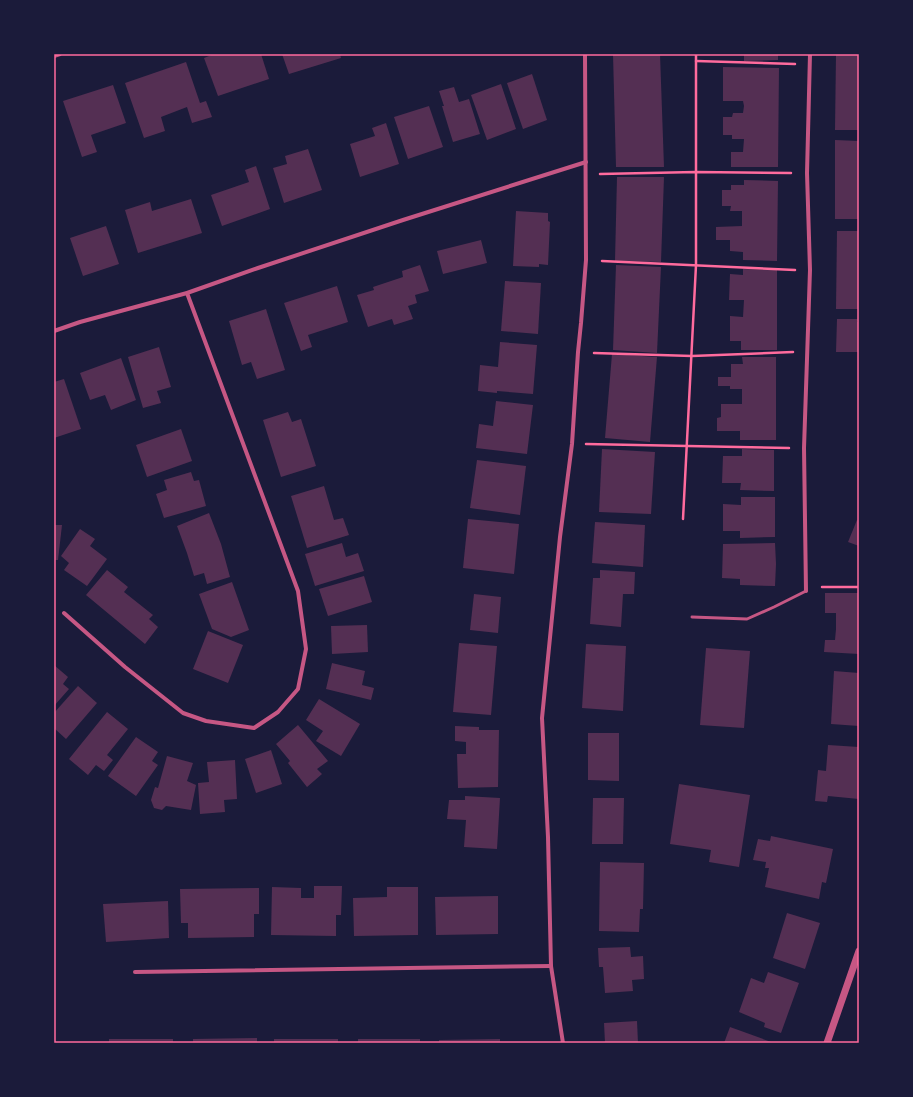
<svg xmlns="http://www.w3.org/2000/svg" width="913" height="1097" viewBox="0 0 913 1097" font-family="'Exo 2',sans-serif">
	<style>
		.building { fill: #542f53 }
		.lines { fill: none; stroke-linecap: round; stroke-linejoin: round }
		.path { stroke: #ff6b9d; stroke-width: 2.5 }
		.service { stroke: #c65784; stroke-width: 3 }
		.minor { stroke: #c65784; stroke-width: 4 }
		.tertiary { stroke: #c65784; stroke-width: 7 }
		.neatline { fill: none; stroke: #ff6b9d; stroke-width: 1.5 }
	</style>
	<rect width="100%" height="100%" fill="#1b1b3a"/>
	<g class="building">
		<polygon points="214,54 261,54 269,79 218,96 204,58"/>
		<polygon points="282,54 340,54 341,58 289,74"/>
		<polygon points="613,54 660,54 664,167 616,167"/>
		<polygon points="744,54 778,54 778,60 744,61"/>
		<polygon points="836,54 859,54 859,130 835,130"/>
		<polygon points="186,62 200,103 206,101 212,117 192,123 187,107 161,117 165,131 144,138 125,83"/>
		<polygon points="723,67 779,68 778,167 731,167 731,152 743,152 744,139 732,139 732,135 723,135 723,117 732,117 733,113 743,113 744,106 743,101 723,101"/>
		<polygon points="532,74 547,120 523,129 507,83"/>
		<polygon points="501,84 516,129 487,140 471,95"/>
		<polygon points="113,85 126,123 91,135 97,152 82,157 63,101"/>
		<polygon points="454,87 459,102 469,99 480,134 453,142 442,106 444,106 439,91"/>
		<polygon points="429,106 443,147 408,159 394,117"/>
		<polygon points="386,123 399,164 360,177 350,144 375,136 372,128"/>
		<polygon points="835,140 859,141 859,219 835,219"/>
		<polygon points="308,149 322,190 284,203 273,168 287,164 285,156"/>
		<polygon points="256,166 270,209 222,226 211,195 249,182 245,170"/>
		<polygon points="617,177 664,177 661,262 615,261"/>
		<polygon points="744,180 778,181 777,261 743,260 743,252 730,251 730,240 716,240 716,227 742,226 742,211 730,211 731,206 722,206 722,190 731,190 731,185 744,185"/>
		<polygon points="191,199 202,233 138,253 125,210 150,202 152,211"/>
		<polygon points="516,211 548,213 548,221 550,222 548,265 539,264 539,267 513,266"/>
		<polygon points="106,226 119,264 83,276 70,238"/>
		<polygon points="837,231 859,231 859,309 836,309"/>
		<polygon points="481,240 487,263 443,274 437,251"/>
		<polygon points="420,265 429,291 415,295 417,303 408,306 413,319 394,325 392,319 368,327 357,295 374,290 373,287 403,277 402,271"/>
		<polygon points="616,265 661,267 657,353 613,350"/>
		<polygon points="743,269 777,270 777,350 741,350 741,341 730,341 730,316 743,317 744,300 729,300 730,274 743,275"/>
		<polygon points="505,281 541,283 538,334 501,331"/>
		<polygon points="337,286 348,322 308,335 312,347 301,351 284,303"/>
		<polygon points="266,309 285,370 257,379 251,362 242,365 229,321"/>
		<polygon points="837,319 858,319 857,322 859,322 859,352 836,352"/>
		<polygon points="500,342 537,345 533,394 497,391 497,393 478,391 480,365 498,367"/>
		<polygon points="159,347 171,387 157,391 161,403 143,408 128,357"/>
		<polygon points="612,354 657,357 650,442 605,438"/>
		<polygon points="742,357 776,357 776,440 740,440 740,431 717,431 717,418 721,417 721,404 742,404 742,389 730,389 730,386 718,386 718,377 731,377 731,364 743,364"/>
		<polygon points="121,358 136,400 111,410 105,395 90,400 80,373"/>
		<polygon points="64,379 81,429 54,438 54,382"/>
		<polygon points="496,401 533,405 527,454 476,448 479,424 493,426"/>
		<polygon points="288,412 292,422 301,419 316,466 281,477 263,420"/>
		<polygon points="181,429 192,461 147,477 136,445"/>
		<polygon points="602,449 655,452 651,514 599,512"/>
		<polygon points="742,449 774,450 774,491 740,490 741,483 722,483 723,456 742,456"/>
		<polygon points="477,460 526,466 520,515 470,508"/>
		<polygon points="191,472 194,481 199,480 206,506 164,518 156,494 167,490 164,480"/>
		<polygon points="324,486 334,520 343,518 349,535 307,548 291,496"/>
		<polygon points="741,497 775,497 775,537 740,538 740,531 723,531 723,504 741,505"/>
		<polygon points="209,513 221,544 230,577 207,584 204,573 194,576 187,553 177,526"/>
		<polygon points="468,519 519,524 514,574 463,568"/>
		<polygon points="857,520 859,521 859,546 848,542"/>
		<polygon points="595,522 645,525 643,567 592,563"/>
		<polygon points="54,525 62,525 58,560 54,560"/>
		<polygon points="80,529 95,539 90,546 107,559 87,586 64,570 69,563 61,556"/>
		<polygon points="342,543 346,557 358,553 364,571 315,586 305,554"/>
		<polygon points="775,543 776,564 775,586 740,585 740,579 722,578 723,544"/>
		<polygon points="107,570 128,587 124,592 153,615 149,619 158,627 145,644 86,595"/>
		<polygon points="600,570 635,572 634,594 623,594 621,627 590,624 593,578 600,578"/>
		<polygon points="364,576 372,602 328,616 319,589"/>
		<polygon points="232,582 249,630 231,637 212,629 199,594"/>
		<polygon points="825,593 859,593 859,654 824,652 825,640 835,640 836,629 836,613 825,613"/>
		<polygon points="474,594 501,597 498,633 470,630"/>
		<polygon points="367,625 368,652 332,654 331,626"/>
		<polygon points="208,631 243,645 228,683 193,669"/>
		<polygon points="459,643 497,646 491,715 453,712"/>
		<polygon points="586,644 626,646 623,711 582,708"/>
		<polygon points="706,648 750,651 744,728 700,725"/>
		<polygon points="332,663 365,671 362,685 374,688 371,700 326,689"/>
		<polygon points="54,665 68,677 63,684 69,689 54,706"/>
		<polygon points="834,671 859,673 859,726 831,724"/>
		<polygon points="78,686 97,703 66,739 54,728 54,713"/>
		<polygon points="319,699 360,724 341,756 316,741 323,731 306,720"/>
		<polygon points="107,712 128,729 107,755 113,760 104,771 96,765 88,775 69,759"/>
		<polygon points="298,725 328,761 317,769 322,774 307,787 288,763 290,761 276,744"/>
		<polygon points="455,726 479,727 479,730 499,730 498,787 458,788 457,754 466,754 466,742 455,741"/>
		<polygon points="588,733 619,733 619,781 588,780"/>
		<polygon points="136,737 158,752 152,761 158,765 136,796 108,776"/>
		<polygon points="828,745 859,747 859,799 828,796 827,802 815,801 818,770 826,771"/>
		<polygon points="271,750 282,784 256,793 245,759"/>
		<polygon points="167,756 193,763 187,781 196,785 191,810 166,806 162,810 154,808 151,800 155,787 158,788"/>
		<polygon points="235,760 237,799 224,800 225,812 200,814 198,783 209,782 207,762"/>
		<polygon points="679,784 750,795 739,867 709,862 711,850 670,844"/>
		<polygon points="465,796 500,798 497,849 464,847 466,820 447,819 449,800 465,800"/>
		<polygon points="593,798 624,798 623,844 592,844"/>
		<polygon points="771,836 833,849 826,883 822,882 819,899 765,887 769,868 765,868 766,862 753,860 758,839 770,841"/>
		<polygon points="600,862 644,863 643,909 640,909 639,932 599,931"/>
		<polygon points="314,886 342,886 341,915 336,915 336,936 271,935 272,887 301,888 301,898 314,898"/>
		<polygon points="387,887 418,887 418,935 354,936 353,898 387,897"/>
		<polygon points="259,888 259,914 254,914 254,937 188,938 188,923 181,923 180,889"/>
		<polygon points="498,896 498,934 436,935 435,897"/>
		<polygon points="168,901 169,938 106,942 103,904"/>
		<polygon points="787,913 820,923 805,969 773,958"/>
		<polygon points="630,947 631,957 643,956 644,979 632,980 633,991 605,993 603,967 599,967 598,948"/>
		<polygon points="768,972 799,983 781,1033 764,1027 765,1023 739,1012 751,978 764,983"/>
		<polygon points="637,1021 638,1043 605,1043 604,1023"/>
		<polygon points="730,1027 774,1043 724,1043"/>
		<polygon points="257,1038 257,1043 193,1043 193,1039"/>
		<rect x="109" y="1039" width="64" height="4"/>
		<rect x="274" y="1039" width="64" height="4"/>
		<rect x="358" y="1039" width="62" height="4"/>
		<polygon points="500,1039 500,1043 439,1043 439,1040"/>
	</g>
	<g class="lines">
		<g class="path">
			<polyline points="696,61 795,64"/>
			<polyline points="600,174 696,172 791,173"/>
			<polyline points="602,261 795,270"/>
			<polyline points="594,353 692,356 793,352"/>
			<polyline points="586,444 789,448"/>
			<polyline points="683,519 696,265 696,54"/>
			<polyline points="822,587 859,587"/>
		</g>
		<polyline class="service" points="692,617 747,619 774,607 806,591"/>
		<g class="minor">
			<polyline points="54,56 60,54"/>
			<polyline points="54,331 80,322 187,293 258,268 403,220 586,162"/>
			<polyline points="806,591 804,448 810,270 807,173 810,54"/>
			<polyline points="64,613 125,667 183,713 206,721 254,728 278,712 298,689 306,649 298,591 187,293"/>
			<polyline points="135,972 551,966"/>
			<polyline points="563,1043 551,966 548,837 542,718 560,537 572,444 578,352 581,323 586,260 585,54"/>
		</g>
		<polyline class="tertiary" points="827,1043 859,951"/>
	</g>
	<rect width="913" height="1097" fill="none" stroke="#1b1b3a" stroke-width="110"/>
	<rect x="55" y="55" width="803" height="987" class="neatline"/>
</svg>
